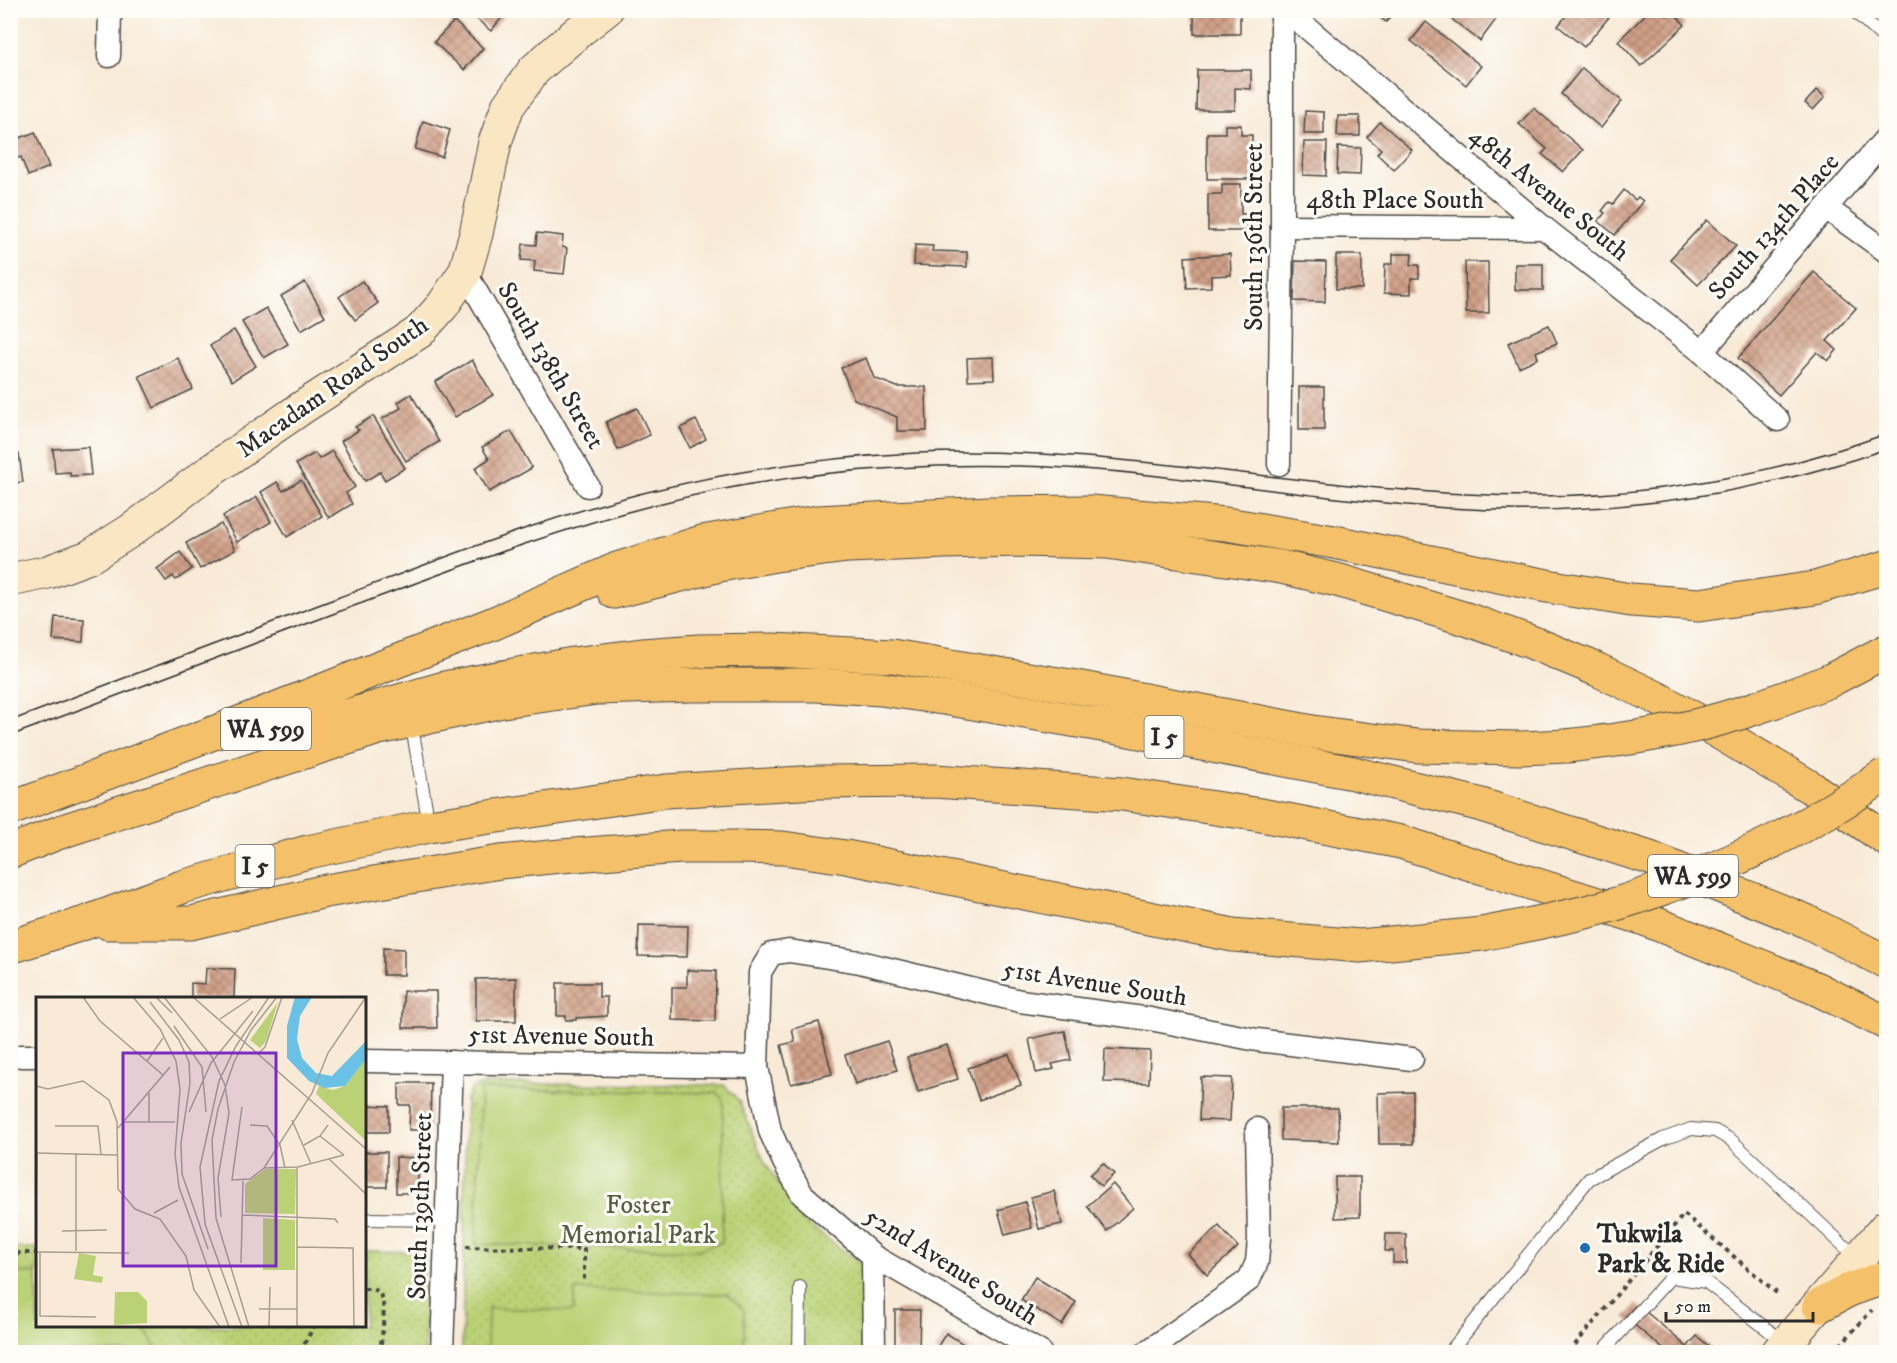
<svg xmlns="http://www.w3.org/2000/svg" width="1897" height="1363" viewBox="0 0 1897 1363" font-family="'IM FELL DW Pica',serif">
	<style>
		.park { fill: url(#park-dots); stroke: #727e50; stroke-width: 1.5 }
		.garden { fill: #bad175; stroke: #727e50; stroke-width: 1.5 }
		.building { fill: url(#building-cross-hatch) }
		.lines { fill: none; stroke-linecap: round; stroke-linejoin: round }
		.lane-casing { stroke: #4a4845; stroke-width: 14 }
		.street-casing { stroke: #4a4845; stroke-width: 25 }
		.secondary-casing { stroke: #4a4845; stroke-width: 35 }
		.highway-casing { stroke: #4a4845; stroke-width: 35 }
		.path { stroke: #4a4845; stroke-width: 4; stroke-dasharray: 4.5 4.5; stroke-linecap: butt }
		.lane { stroke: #fff; stroke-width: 12 }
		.street { stroke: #fff; stroke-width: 22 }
		.secondary { stroke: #fbe6c3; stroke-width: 33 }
		.highway { stroke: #f4c16a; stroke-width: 33 }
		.tram { stroke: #2b2b2b; stroke-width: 1.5 }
		.highway-bridge-casing { stroke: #4a4845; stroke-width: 35; stroke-linecap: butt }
		.highway-bridge { stroke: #f4c16a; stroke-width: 33 }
		.poi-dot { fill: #1f6fb2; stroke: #fdfcf7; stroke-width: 2 }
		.labels { text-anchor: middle; stroke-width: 6; stroke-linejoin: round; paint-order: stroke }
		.shield { fill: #fdfcf7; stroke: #6a6a68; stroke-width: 1.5 }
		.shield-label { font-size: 24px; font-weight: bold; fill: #2b2b2b }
		.street-label { font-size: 26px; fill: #2b2b2b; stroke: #fdfcf7 }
		.park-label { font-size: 26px; fill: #565d41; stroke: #fdfcf7 }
		.poi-label { font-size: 26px; font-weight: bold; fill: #2b2b2b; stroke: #fdfcf7; text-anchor: start }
		.inset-road { fill: none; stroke: #a69e92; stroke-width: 1.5 }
		.view { fill: #7b2cbf; fill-opacity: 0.15; stroke: #7b2cbf; stroke-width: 3 }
		.inset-edge { fill: none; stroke: #2b2b2b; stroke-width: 3 }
	</style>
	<defs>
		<pattern id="park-dots" width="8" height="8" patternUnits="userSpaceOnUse" patternTransform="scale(1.5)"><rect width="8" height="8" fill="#bad175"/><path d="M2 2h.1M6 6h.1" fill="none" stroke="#a0b465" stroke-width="1.8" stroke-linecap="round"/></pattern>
		<pattern id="building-cross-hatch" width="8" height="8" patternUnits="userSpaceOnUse" patternTransform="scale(1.5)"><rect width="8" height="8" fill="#d1a087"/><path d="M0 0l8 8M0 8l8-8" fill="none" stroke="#aa836f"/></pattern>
	</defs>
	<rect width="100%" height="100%" fill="#fdfcf7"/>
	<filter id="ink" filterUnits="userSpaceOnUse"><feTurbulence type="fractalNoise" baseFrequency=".0167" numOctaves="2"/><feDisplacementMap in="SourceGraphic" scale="12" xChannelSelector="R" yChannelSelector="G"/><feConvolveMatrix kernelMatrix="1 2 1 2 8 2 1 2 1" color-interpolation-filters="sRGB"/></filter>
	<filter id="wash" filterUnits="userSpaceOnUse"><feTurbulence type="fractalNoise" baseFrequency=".008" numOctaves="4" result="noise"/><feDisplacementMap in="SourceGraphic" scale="24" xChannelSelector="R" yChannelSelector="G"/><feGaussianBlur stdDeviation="1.35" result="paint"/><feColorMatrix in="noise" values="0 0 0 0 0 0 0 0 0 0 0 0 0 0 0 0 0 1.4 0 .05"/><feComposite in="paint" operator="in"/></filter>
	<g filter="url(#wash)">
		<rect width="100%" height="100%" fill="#f8ead7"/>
		<g class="park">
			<polygon points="485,1084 724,1085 739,1101 765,1163 804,1222 862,1264 861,1352 462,1352 466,1100 472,1088"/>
			<polygon points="11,1248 37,1248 38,1326 364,1326 365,1251 425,1252 425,1352 11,1352"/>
		</g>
		<g class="garden">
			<polygon points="481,1089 717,1093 723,1100 722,1242 697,1250 476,1244"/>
			<polygon points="10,1273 37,1273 38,1326 143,1326 158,1352 11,1352"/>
			<polygon points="575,1290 727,1294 744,1310 744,1352 487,1352 488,1308 574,1311"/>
		</g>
		<g id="blocks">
			<g class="building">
				<polygon points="466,10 508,10 491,31"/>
				<rect x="1194" y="10" width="46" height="24"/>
				<polygon points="1372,10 1396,10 1386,22"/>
				<polygon points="1440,10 1503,10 1480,41"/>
				<polygon points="1571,10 1615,10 1584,47 1558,26"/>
				<polygon points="1650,10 1661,10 1667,16 1672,11 1685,25 1641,66 1618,41"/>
				<polygon points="454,21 483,48 464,70 434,42"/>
				<polygon points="1426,22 1481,66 1466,85 1411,41"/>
				<polygon points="1582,68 1622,101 1601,128 1561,94"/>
				<polygon points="1197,70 1251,70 1251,89 1235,88 1235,110 1196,110"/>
				<polygon points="1817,90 1825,97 1813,110 1805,103"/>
				<polygon points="1534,108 1583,150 1563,172 1542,154 1547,149 1519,124"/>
				<polygon points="1305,111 1324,112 1324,134 1304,134"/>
				<polygon points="1338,116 1360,116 1360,136 1337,136"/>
				<polygon points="423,121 450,130 442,157 415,149"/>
				<polygon points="1380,122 1412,150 1394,170 1377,154 1381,149 1367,137"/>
				<polygon points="1225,125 1241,125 1241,135 1252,135 1252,179 1207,179 1207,133 1225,133"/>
				<polygon points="35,132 49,167 28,176 21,157 10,161 10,142"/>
				<polygon points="1304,142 1327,142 1326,176 1303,175"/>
				<polygon points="1338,147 1361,148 1360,175 1337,174"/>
				<polygon points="1222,184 1241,184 1241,214 1247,214 1247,231 1208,231 1208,194 1222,194"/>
				<polygon points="1624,190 1635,200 1638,197 1643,201 1615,235 1598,221 1605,213 1602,211 1609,202 1613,204"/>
				<polygon points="1707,220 1736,246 1698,285 1670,259"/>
				<polygon points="537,233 563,236 562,247 567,248 564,274 534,271 535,261 521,260 523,244 536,245"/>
				<polygon points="915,245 933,246 932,251 967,252 967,267 914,265"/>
				<polygon points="1230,254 1231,275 1211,276 1211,287 1187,288 1185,257"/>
				<polygon points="1393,254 1412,254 1411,265 1419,265 1419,278 1411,278 1411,294 1384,293 1385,264 1393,264"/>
				<rect x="1336" y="255" width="26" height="34"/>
				<polygon points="1295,261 1326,262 1325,302 1294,301"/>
				<polygon points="1465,262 1488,262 1489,313 1466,313"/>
				<rect x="1515" y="264" width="28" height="26"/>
				<polygon points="1814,272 1856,308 1827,341 1837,350 1828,361 1817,352 1779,395 1738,358"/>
				<polygon points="362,281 378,303 355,320 339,297"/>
				<polygon points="305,282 325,316 301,330 281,296"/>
				<polygon points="266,308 288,344 264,358 242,322"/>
				<polygon points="1549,325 1557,343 1536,352 1538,358 1519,367 1508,343"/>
				<polygon points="234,330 256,366 232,381 210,346"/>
				<polygon points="993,357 994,379 968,380 967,358"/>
				<polygon points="178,358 193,389 154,408 139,376"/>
				<polygon points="866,358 874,378 897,387 926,387 927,431 897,431 897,417 854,399 841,368"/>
				<polygon points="472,360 493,395 455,417 435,382"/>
				<rect x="1299" y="387" width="25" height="43"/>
				<polygon points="411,394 439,442 406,461 382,419 401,408 398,402"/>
				<polygon points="637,408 650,435 618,450 606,422"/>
				<polygon points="373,416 405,468 385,480 380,472 365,481 341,441 359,430 355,427"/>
				<polygon points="696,420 706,439 690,448 680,428"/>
				<polygon points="511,431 532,468 489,492 475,468 489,459 482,447"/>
				<polygon points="88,447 91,475 70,476 70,472 55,473 53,449"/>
				<polygon points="332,451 355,487 346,493 352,504 329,518 296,464 315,453 319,459"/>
				<polygon points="19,454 23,482 12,483 14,499 10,499 10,455"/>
				<polygon points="301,480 322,516 287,537 261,492 277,482 283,491"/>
				<polygon points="257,497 271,522 237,542 223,516"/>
				<polygon points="221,524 235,550 200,569 186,543"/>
				<polygon points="180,552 192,569 176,580 173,576 166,581 157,569"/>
				<polygon points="55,617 84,619 83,642 53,640"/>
				<polygon points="639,925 688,926 687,957 638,956"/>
				<polygon points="383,948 404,949 404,975 383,975"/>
				<polygon points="206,968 235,969 234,998 191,998 191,983 205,984"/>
				<polygon points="687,970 716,971 715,1021 672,1020 672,987 687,987"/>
				<polygon points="516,978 516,1021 476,1021 476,979"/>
				<polygon points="557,983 599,983 599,997 607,997 607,1016 576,1018 576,1020 566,1020 566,1016 557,1016"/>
				<polygon points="403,991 436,991 437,1028 403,1028"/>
				<polygon points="819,1022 832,1074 791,1084 781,1045 795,1042 792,1029"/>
				<polygon points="1065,1031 1071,1060 1052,1064 1054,1069 1036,1073 1029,1039"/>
				<polygon points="887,1041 897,1070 855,1084 845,1055"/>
				<polygon points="947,1045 958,1079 918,1092 907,1057"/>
				<polygon points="1105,1049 1150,1051 1149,1083 1104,1082"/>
				<polygon points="1009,1054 1021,1085 979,1100 968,1068"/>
				<polygon points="1201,1077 1232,1078 1230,1121 1199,1120"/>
				<polygon points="399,1083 431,1083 430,1130 409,1130 410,1105 399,1105"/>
				<polygon points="1413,1092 1413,1144 1379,1144 1378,1093"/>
				<polygon points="364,1105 389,1106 389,1132 364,1132"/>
				<polygon points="1281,1108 1338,1108 1339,1142 1281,1140"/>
				<polygon points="364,1152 387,1152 387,1187 365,1187"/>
				<polygon points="396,1157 418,1158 418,1193 396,1193"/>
				<polygon points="1103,1163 1114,1174 1101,1186 1090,1175"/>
				<polygon points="1335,1177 1360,1177 1360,1217 1335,1218"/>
				<polygon points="1113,1184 1133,1208 1107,1231 1087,1206"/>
				<polygon points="1054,1191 1062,1224 1039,1229 1031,1197"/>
				<polygon points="1025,1202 1032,1228 1005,1235 998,1210"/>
				<polygon points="1219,1226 1238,1247 1207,1275 1188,1254"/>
				<polygon points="1386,1234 1406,1234 1406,1263 1393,1263 1393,1251 1385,1251"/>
				<polygon points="1035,1277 1076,1302 1062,1325 1021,1300"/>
				<polygon points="1637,1304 1687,1347 1697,1336 1712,1349 1709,1352 1667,1352 1625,1317"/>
				<polygon points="895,1310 920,1310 919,1351 895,1350"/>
				<polygon points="946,1333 976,1352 934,1352"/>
			</g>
		</g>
	</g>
	<g filter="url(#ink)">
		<use href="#blocks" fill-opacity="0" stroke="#4a4845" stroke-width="1.5"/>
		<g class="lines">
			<g class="lane-casing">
				<g id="lane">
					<polyline points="1853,10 1886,40"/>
					<polyline points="411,721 429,825"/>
					<polyline points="364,1219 447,1220"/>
					<polyline points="799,1352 800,1287"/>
					<polyline points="1450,1352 1589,1179 1663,1139 1691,1129 1715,1131 1731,1140 1858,1259"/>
					<polyline points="1602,1352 1671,1277 1706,1282 1785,1343"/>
				</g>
			</g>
			<g class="street-casing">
				<g id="street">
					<polyline points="1286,10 1544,228 1702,352 1778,420"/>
					<polyline points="109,56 110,10"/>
					<polyline points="1826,208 1886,251"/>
					<polyline points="1282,226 1544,228"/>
					<polyline points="465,272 588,486"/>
					<polyline points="1702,352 1886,138"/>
					<polyline points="1279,464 1282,226 1282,10"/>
					<polyline points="21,1056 38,1056"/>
					<polyline points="364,1061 757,1067"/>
					<polyline points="873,1256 874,1352"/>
					<polyline points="442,1352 452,1062"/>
					<polyline points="1040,1352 873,1256 802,1194 784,1162 770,1131 757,1067 760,972 771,954 789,951 860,962 1020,1001 1150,1019 1257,1040 1412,1059"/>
					<polyline points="1147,1352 1249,1280 1257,1262 1259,1239 1257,1129"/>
				</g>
			</g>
			<g class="secondary-casing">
				<g id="secondary">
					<polyline points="10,580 48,572 89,557 130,531 212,470 303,407 419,332 443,305 465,272 476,234 495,142 508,106 534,70 579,31 606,10"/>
					<polyline points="1778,1352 1886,1227"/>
				</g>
			</g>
			<g class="highway-casing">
				<g id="highway">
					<polyline points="614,592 720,565 776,555 848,546 945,542 1018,540 1107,542 1281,567 1337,580 1466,619 1531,642 1598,670 1655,697 1720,733 1810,787 1886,839"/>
					<polyline points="1829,681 1886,651"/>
					<polyline points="245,730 315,725 444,688 573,664 642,655 699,651 772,650 892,656 1082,688 1313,732 1417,746 1521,748 1567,746"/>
					<polyline points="10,809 216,732 492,624 617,569 702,542 818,522 988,513 1091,512 1226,524 1334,542 1547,586 1631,600 1699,605 1815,588 1886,567"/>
					<polyline points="10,852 60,832 375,729 503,701 597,688 691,685 816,685 881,689 950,699 1113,727 1353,773 1478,804 1650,858 1806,921 1886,962"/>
					<polyline points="108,923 191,923 326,891 500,862 561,856 681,847 738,847 783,848 846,857 1233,935 1360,946 1482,934"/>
					<polyline points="10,947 85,923 182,887 260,865 308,852 429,826 666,791 818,782 935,781 1122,794 1261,815 1401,842 1642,918 1815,988 1886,1023"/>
					<polyline points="1819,1306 1849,1290 1886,1277"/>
				</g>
			</g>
			<g class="path">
				<polyline points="466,1247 584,1249 584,1284"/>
				<polyline points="10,1261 19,1253 38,1253"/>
				<path d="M364 1289C368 1289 371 1289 375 1290 390 1296 381 1339 380 1352"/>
				<polyline points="300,1352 314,1326"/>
				<polyline points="1569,1352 1684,1214 1779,1295"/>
				<polyline points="1834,1352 1872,1310"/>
			</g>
			<use href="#lane" class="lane"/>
			<use href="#street" class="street"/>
			<use href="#secondary" class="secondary"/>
			<use href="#highway" class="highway"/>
			<g class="tram">
				<path d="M10 721C119 680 228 639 337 598 437 560 536 521 639 494 730 471 824 457 917 453 1124 444 1328 496 1535 496 1655 496 1774 474 1886 434"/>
				<path d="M10 736C122 694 234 652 346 609 449 571 551 531 658 504 736 484 817 472 897 468 981 463 1066 466 1149 475 1249 486 1348 502 1448 508 1598 517 1745 498 1886 449"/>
			</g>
			<g class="highway-bridge-casing">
				<g id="highway-bridge">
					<path d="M1567 746C1610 741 1652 736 1694 726 1740 715 1785 698 1829 681"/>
					<path d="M1482 934C1527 925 1572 917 1616 904 1712 874 1804 832 1886 774"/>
				</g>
			</g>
			<use href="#highway-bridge" class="highway-bridge"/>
		</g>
	</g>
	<circle class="poi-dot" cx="1585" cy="1248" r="6"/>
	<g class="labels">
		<g class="shield">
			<rect x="221" y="708" width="90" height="42" rx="4.5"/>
			<rect x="1144.5" y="716" width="39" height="42" rx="4.5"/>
			<rect x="235.5" y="845" width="39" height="42" rx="4.5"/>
			<rect x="1648" y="855" width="90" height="42" rx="4.5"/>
		</g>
		<g class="shield-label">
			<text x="266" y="737">WA 599</text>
			<text x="1164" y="745">I 5</text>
			<text x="255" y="874">I 5</text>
			<text x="1693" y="884">WA 599</text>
		</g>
		<g class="street-label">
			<text transform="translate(1550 193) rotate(39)" y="9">48th Avenue South</text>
			<text x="1395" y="208">48th Place South</text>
			<text transform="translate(1773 226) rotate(-49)" y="9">South 134th Place</text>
			<text transform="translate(1253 237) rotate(-90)" y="9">South 136th Street</text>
			<text transform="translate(552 365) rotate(60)" y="9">South 138th Street</text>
			<text transform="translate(332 386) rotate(-35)" y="9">Macadam Road South</text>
			<text transform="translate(1095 982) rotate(9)" y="9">51st Avenue South</text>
			<text transform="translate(561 1035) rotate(1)" y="9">51st Avenue South</text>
			<text transform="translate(419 1206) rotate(-88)" y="9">South 139th Street</text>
			<text transform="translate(952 1265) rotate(32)" y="9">52nd Avenue South</text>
		</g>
		<g class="park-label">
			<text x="638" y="1213">Foster<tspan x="638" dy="30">Memorial Park</tspan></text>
		</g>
		<g class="poi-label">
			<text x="1597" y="1242">Tukwila<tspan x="1597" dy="30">Park &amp; Ride</tspan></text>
		</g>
	</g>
	<g transform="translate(36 997)">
		<rect width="330" height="330" fill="#f8ead7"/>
		<path d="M242 5 230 44 224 51 214 43ZM330 62V144L280 97 283 89 297 93 309 89Z" fill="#bad175"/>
		<path d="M229 172H260L259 217 209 216V187ZM227 221 259 223V273H227Z" fill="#bad175"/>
		<path d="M234 185H251L250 196 242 203 241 214H234ZM210 188H226L227 215H209ZM249 249V267L230 268 236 253ZM43 256 60 259 57 278 67 280 66 286 38 282ZM79 295H102L111 304V326L78 328Z" fill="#bad175"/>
		<path d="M259 0H276L264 19 261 42 266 61 280 76 296 79 330 44V62L309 89 288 91 273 84 251 61V29Z" fill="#69c1e6"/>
		<path class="inset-road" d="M47 0 64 24 127 78M97 0 124 32 140 64 144 92 139 157 143 190 193 330M120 0 136 16M128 0 176 60 189 88 193 116 182 181 185 220M157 0 330 152M114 5 143 43 153 65 154 86 145 146 146 177 172 252M184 22 217 0M138 29 166 70 170 115M223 56 229 50 246 0M111 64 127 41M0 89 12 92 47 84 73 103 81 125 82 192 99 212 124 222 150 259 158 293 184 330M206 110 196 183 214 182 228 171 276 96 292 56 330 0M153 115 175 66 217 14M256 123 275 167M88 125H139M113 125V96M214 128 231 129 244 148 249 171M19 129H62L65 157M82 131 134 70M284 139 308 158M268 148 284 139 292 128M0 156 81 158M293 162 330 197M228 171 262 170 308 158M118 216 142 203M0 218 1 156M206 218 299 222 302 226M26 234 71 233M261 250 317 251 318 330M40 254V156M0 255 93 256M4 255V319L60 320M205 266 207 184M223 312H261M206 330 169 227 164 170 183 84 200 49 233 0M213 330 180 221 176 143 182 112 198 65 215 33 241 0M233 330 234 290M261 330V170"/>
		<path class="view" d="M87 56H240V269H87Z"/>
		<rect width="330" height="330" class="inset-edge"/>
	</g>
	<rect width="1897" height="1363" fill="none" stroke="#fdfcf7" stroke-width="36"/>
	<path d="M1666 1312v9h147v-9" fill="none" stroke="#2b2b2b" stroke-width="3"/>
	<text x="1675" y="1312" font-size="18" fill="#2b2b2b" stroke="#fdfcf7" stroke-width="4.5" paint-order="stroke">50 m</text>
</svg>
